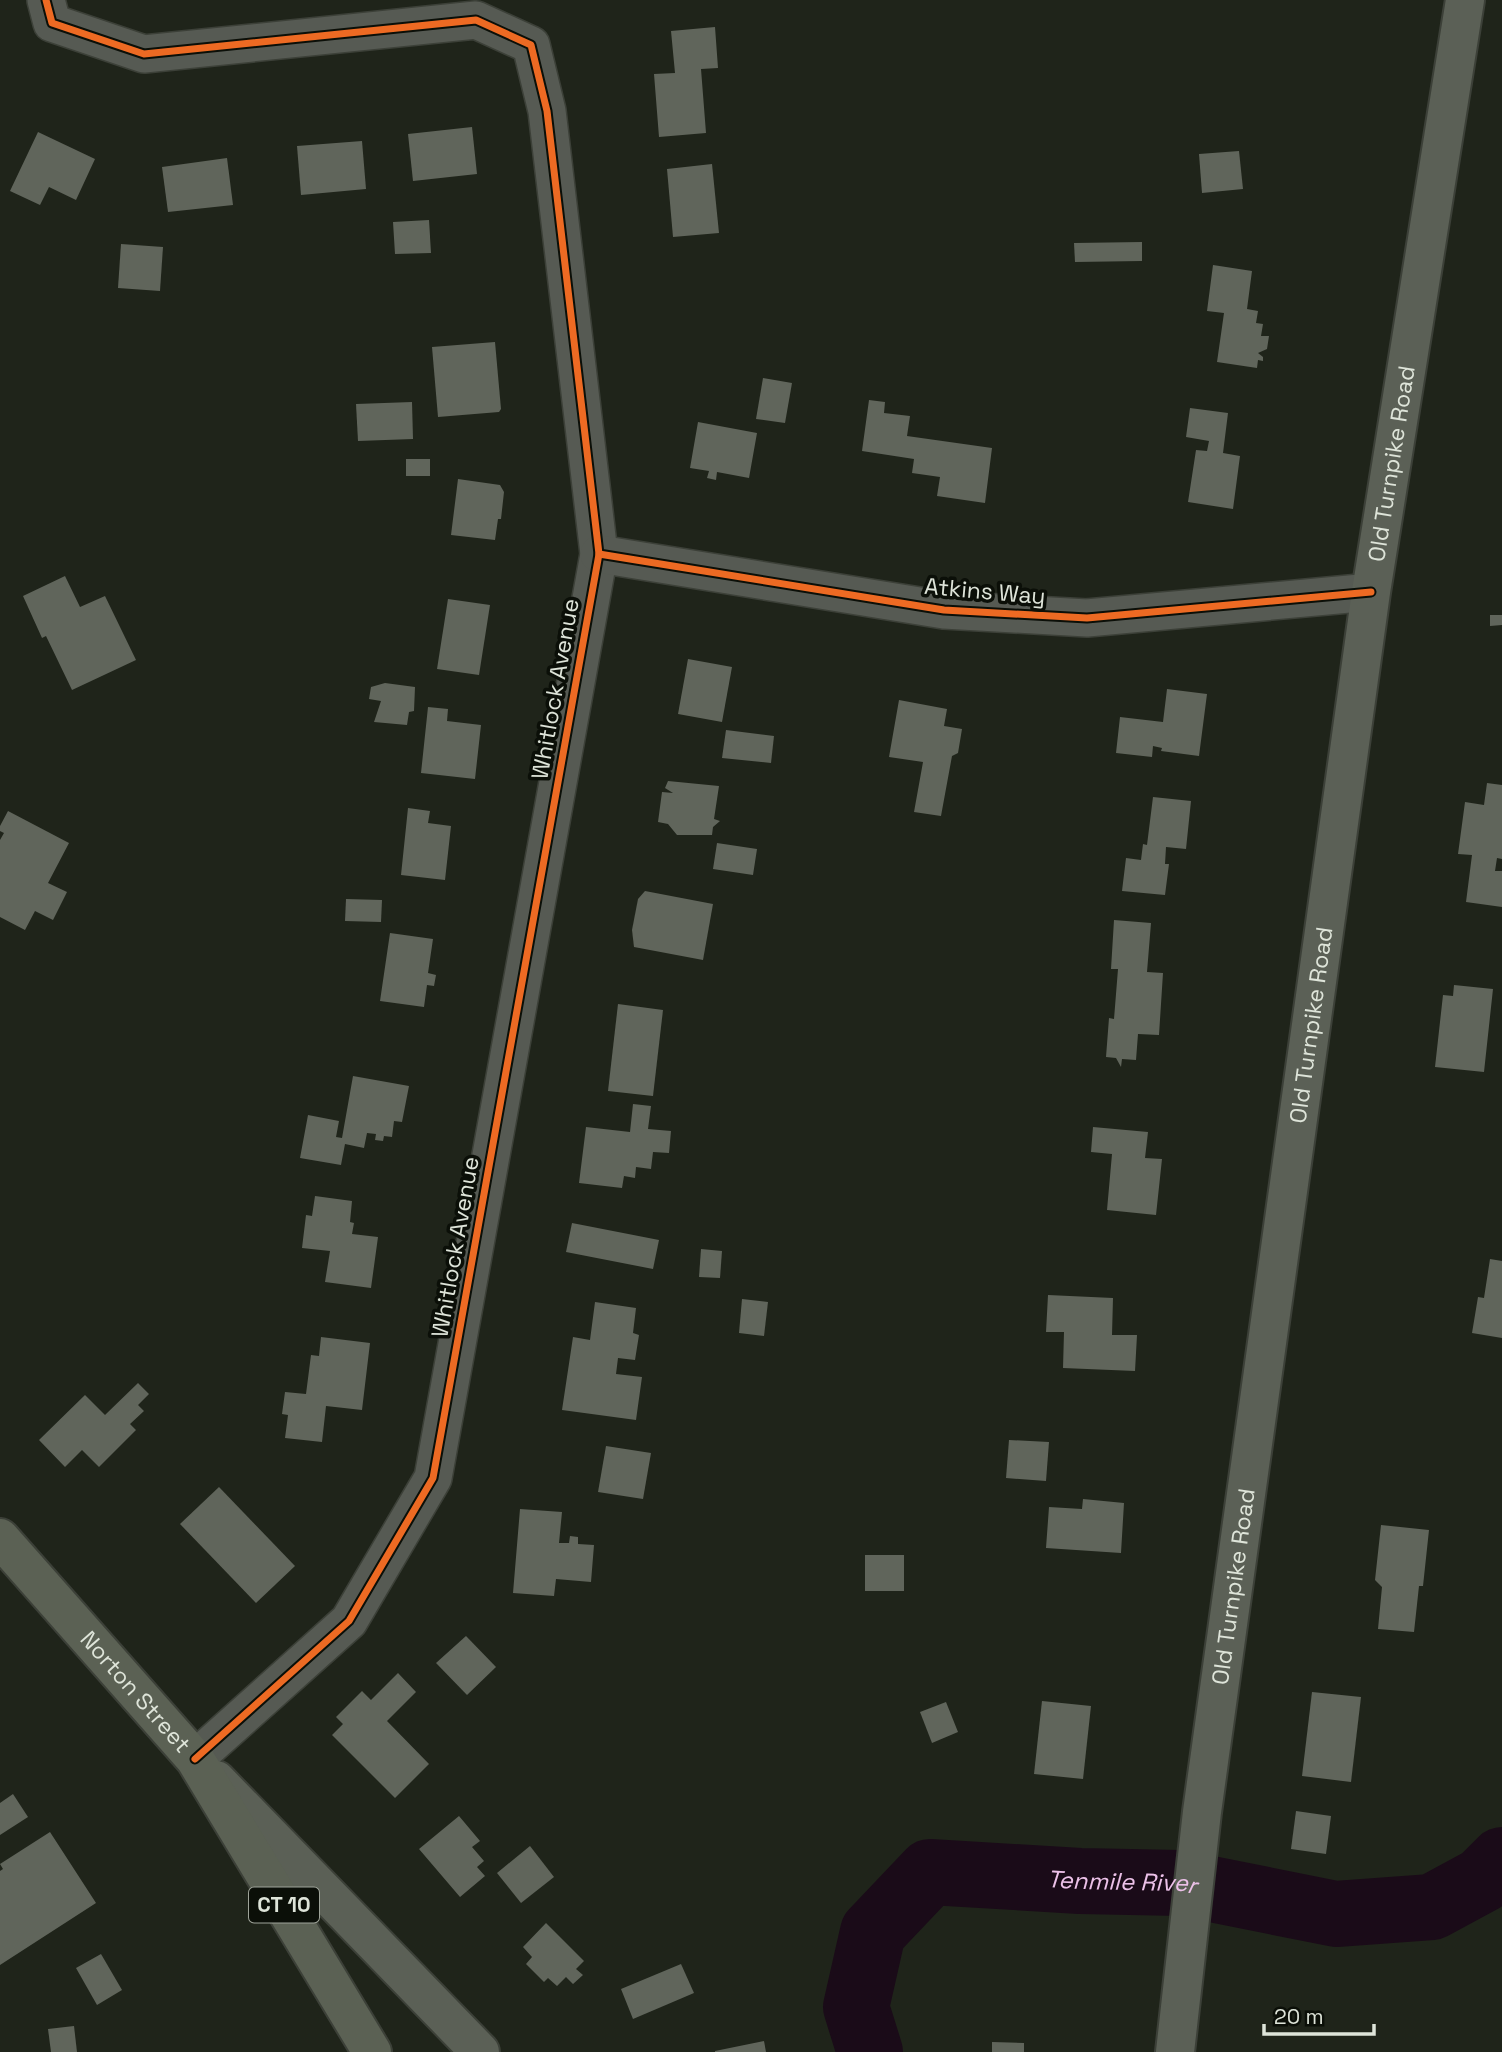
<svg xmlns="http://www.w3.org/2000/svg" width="1502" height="2052" viewBox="0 0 1502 2052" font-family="'Space Grotesk',sans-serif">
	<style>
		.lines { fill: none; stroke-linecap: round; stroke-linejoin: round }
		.river { stroke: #1a0b18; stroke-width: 66 }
		.building { fill: #60655b }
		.street-casing { stroke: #3c4038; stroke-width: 40 }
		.secondary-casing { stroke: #3c4038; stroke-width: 42 }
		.highway-casing { stroke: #3c4038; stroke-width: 42 }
		.street { stroke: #565a53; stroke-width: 37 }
		.secondary { stroke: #5b6056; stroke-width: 38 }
		.highway { stroke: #5b6154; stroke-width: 38 }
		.cycleway-casing { stroke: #0b0f08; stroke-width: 11 }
		.cycleway { stroke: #ed6a23; stroke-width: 7 }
		.labels { text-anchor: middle; stroke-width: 7; stroke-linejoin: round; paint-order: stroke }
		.shield { fill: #0b0f08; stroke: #9fa49a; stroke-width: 2 }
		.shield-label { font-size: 21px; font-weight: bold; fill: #dee4d9 }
		.street-label { font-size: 23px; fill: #dee4d9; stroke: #0b0f08 }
		.water-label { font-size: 24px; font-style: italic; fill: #ecc1e8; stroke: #0b0f08 }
	</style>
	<rect width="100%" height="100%" fill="#1f241a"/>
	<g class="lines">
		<path class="river" id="s1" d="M870 2052 856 2007 873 1932 930 1872 1080 1881 1181 1883 1336 1914 1432 1907 1482 1880 1502 1860"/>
	</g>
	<g class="building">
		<polygon points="715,27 718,68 701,69 706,133 659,137 654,74 675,73 671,31"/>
		<polygon points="472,127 477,174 413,181 408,134"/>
		<polygon points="38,132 95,159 76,200 49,187 40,205 10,191"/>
		<polygon points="362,141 366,189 301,195 297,146"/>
		<polygon points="1239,151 1243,189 1202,193 1199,154"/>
		<polygon points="227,158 233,205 168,212 162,167"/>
		<polygon points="712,164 719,233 673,237 667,169"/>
		<polygon points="429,220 431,253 395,254 393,222"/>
		<polygon points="1142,242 1142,261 1075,262 1074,243"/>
		<polygon points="121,244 163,247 160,291 118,288"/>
		<polygon points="1213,265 1252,271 1247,309 1258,311 1256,323 1263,324 1261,336 1269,336 1267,349 1258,353 1263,357 1263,361 1258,360 1257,368 1217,362 1224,313 1207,311"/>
		<polygon points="495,342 501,409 499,412 438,417 432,347"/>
		<polygon points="763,378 792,383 785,423 756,419"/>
		<polygon points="869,400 885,402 884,413 910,416 907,436 992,448 985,503 937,496 940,477 912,473 914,459 862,451"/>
		<polygon points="412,402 413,439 358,441 356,404"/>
		<polygon points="1190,408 1228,413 1223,453 1240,456 1233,509 1188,502 1196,450 1207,451 1209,441 1186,437"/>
		<polygon points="698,422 757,433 749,478 717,472 716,480 707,478 709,471 690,468"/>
		<rect x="406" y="459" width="24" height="17"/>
		<polygon points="458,479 500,485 504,492 501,519 498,519 495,540 451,535"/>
		<polygon points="65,576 80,607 105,596 136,660 72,690 46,636 42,638 23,596"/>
		<polygon points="448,599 490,605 479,675 437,669"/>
		<polygon points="1490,615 1502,615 1502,625 1490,626"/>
		<polygon points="688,659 732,667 722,722 678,714"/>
		<polygon points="385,683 415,687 414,711 409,712 407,725 374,722 381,701 369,699 371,687"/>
		<polygon points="1167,689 1207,694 1199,756 1161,751 1162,748 1153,746 1152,757 1116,753 1120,717 1163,722"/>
		<polygon points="899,700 947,709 944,726 962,729 958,753 952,756 941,816 914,812 923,762 889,757"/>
		<polygon points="428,707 448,709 447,721 481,725 475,779 421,773"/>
		<polygon points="726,730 774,736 771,763 722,758"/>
		<polygon points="668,781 719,786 714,819 720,821 713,827 712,835 677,835 668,824 658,822 662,792 673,793 665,788"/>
		<polygon points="1487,783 1502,785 1502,859 1497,858 1495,871 1502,871 1502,907 1466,902 1472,855 1458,854 1465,802 1484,805"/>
		<polygon points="1153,797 1191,801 1186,849 1166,847 1165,864 1169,864 1165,895 1122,891 1126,858 1141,860 1143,844 1147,845"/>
		<polygon points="408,808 430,811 428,823 451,826 445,880 401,875"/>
		<polygon points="8,811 69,843 48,883 67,892 53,920 35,911 25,930 0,917 0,840 4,833 0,831 0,826"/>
		<polygon points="717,843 757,849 753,875 713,869"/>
		<polygon points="645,891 713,904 703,960 634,947 632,930 638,899"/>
		<polygon points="346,899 382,900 381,922 345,921"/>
		<polygon points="1114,920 1151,923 1147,972 1163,973 1159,1035 1138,1034 1136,1060 1122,1059 1121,1067 1116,1058 1106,1057 1109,1018 1114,1019 1118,969 1111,969"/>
		<polygon points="390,933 433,939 428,973 436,975 434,986 427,985 424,1007 380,1001"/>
		<polygon points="1454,985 1493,989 1484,1072 1435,1067 1443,995 1453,996"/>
		<polygon points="618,1004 663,1010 653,1096 608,1091"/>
		<polygon points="353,1076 409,1086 402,1122 394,1121 392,1137 384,1136 383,1141 375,1140 376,1134 367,1133 364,1148 345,1144 341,1165 300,1158 308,1115 339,1121 336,1137 342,1138"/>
		<polygon points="633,1104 651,1106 648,1129 671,1131 669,1153 653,1152 651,1169 636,1167 635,1178 624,1176 622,1188 579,1183 586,1127 630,1132"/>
		<polygon points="1093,1127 1148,1132 1145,1158 1162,1159 1156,1215 1107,1210 1112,1154 1091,1152"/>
		<polygon points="315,1196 352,1201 350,1222 354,1223 352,1234 378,1237 371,1288 325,1282 330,1251 302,1248 306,1215 312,1216"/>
		<polygon points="572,1223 659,1240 653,1269 566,1252"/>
		<polygon points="701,1249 722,1251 720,1278 699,1277"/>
		<polygon points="1490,1259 1502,1261 1502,1338 1472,1333 1478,1297 1484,1298"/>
		<polygon points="1048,1295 1113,1298 1112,1335 1137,1335 1135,1371 1063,1368 1064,1332 1046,1332"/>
		<polygon points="742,1299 768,1302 764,1336 739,1333"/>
		<polygon points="595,1302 636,1308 633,1333 639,1335 635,1360 618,1358 616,1374 642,1377 636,1420 562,1410 573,1337 590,1340"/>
		<polygon points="321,1337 370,1343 362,1410 326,1406 322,1442 285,1438 288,1415 282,1414 285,1392 306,1394 311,1355 319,1356"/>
		<polygon points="138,1383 149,1394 138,1405 144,1411 130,1424 136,1430 99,1467 82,1450 65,1467 39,1440 85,1395 105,1415"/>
		<polygon points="1009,1440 1049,1442 1046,1481 1006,1478"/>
		<polygon points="606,1446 651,1453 643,1499 598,1492"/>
		<polygon points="219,1487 295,1566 256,1603 180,1524"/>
		<polygon points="1083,1499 1124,1503 1121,1553 1046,1548 1049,1507 1082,1509"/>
		<polygon points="520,1509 562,1512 559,1543 569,1543 570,1536 578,1537 578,1544 594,1545 591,1582 556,1579 554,1596 513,1593"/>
		<polygon points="1381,1525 1429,1530 1423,1586 1419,1586 1414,1632 1378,1629 1382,1587 1375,1580"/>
		<rect x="865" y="1555" width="39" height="36"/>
		<polygon points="466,1636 496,1667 467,1695 436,1663"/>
		<polygon points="398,1673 416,1692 387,1721 429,1764 395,1798 332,1735 343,1724 336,1717 362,1691 371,1700"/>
		<polygon points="1312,1692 1361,1697 1351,1782 1302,1776"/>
		<polygon points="1042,1701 1091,1706 1083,1779 1034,1774"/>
		<polygon points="946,1702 958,1732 932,1743 920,1712"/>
		<polygon points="13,1794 28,1817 0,1835 0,1803"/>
		<polygon points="1296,1811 1331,1816 1326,1854 1291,1849"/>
		<polygon points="459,1816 480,1841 472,1847 484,1861 477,1867 485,1876 460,1897 419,1849"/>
		<polygon points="50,1832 96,1903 0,1965 0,1871 3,1869 0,1864"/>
		<polygon points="530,1846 554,1877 521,1903 497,1873"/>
		<polygon points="546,1923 584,1961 576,1969 583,1975 573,1984 566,1977 557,1986 548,1978 544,1982 526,1964 532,1957 523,1947"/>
		<polygon points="101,1954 122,1990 97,2005 76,1968"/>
		<polygon points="681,1964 694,1993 633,2019 621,1989"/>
		<polygon points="74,2026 77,2052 51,2052 48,2029"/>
		<polygon points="764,2041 766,2052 715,2052 715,2051"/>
		<polygon points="992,2042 1024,2043 1024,2052 992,2052"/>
	</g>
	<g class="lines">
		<g class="street-casing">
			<g id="street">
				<polyline points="46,0 52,23 144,54 476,20 531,45 547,111 599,554 433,1478 349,1621 195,1759"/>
				<polyline points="599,554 944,610 1087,618 1371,592"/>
			</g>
		</g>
		<g class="secondary-casing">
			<g id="secondary">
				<polyline points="216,1780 480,2052"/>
				<path id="s2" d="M1175 2052 1202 1812 1371 592 1465 0"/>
			</g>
		</g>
		<g class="highway-casing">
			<g id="highway">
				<path id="s3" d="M0 1538 195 1759 372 2052"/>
			</g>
		</g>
		<use href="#street" class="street"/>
		<use href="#secondary" class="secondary"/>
		<use href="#highway" class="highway"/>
		<g class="cycleway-casing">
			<g id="cycleway">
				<polyline points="46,0 52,23 144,54 476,20 531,45 547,111 599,554 433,1478 349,1621 195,1759"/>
				<polyline points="599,554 944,610 1087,618 1371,592"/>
			</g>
		</g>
		<use href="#cycleway" class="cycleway"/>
	</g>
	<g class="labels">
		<rect class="shield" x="249" y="1887.5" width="70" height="35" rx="5"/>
		<g class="shield-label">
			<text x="284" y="1912">CT 10</text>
		</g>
		<g class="street-label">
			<text dy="8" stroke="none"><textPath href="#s2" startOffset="1603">Old Turnpike Road</textPath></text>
			<text transform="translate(985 591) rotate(5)" y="8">Atkins Way</text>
			<text transform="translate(555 689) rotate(-80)" y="8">Whitlock Avenue</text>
			<text dy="8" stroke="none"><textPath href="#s2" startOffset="1036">Old Turnpike Road</textPath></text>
			<text transform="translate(455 1247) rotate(-80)" y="8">Whitlock Avenue</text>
			<text dy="8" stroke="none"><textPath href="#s2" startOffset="469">Old Turnpike Road</textPath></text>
			<text dy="8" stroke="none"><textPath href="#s3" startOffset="205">Norton Street</textPath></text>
		</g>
		<g class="water-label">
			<text dy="8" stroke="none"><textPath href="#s1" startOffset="399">Tenmile River</textPath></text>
		</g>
	</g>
	<path d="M1264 2024v10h110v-10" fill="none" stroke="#dee4d9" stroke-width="3.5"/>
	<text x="1274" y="2024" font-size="21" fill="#dee4d9" stroke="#0b0f08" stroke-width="5" paint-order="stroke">20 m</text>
</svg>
